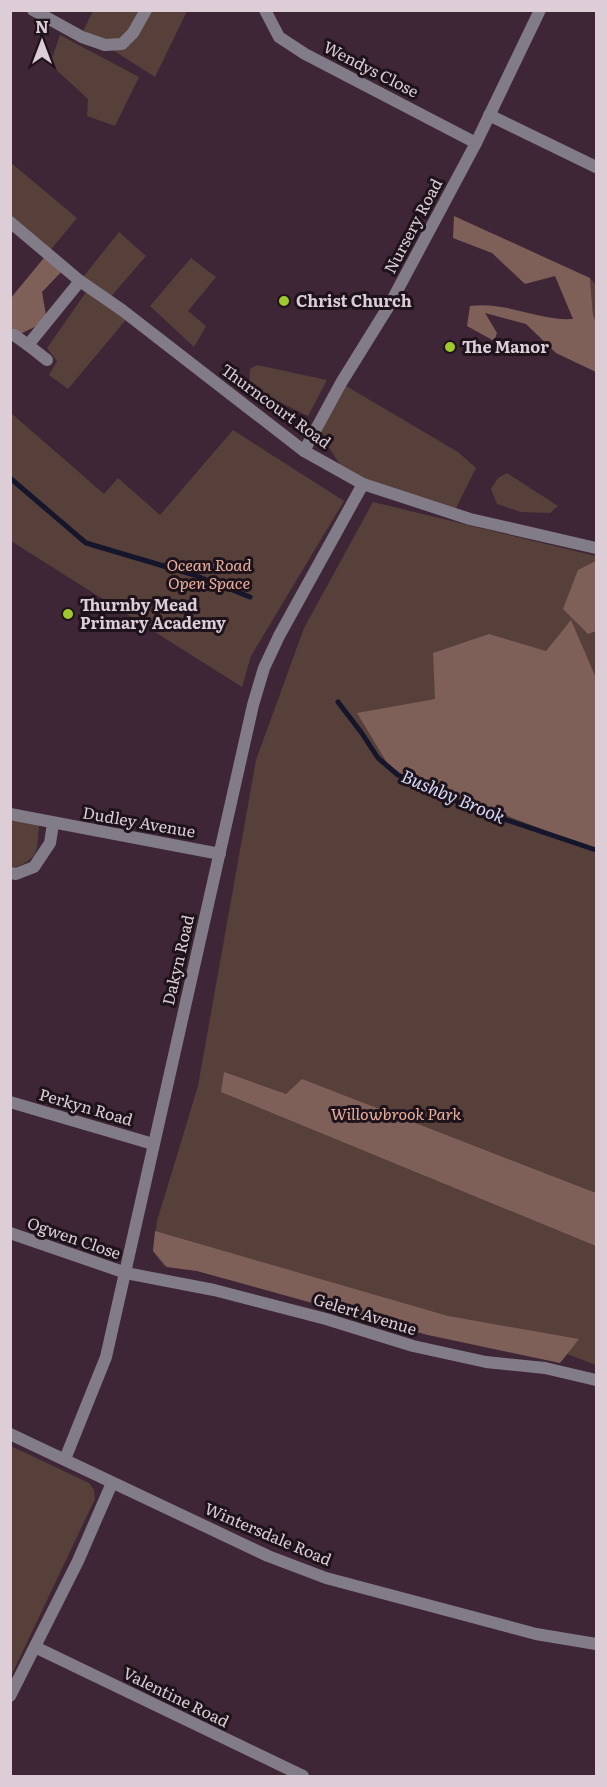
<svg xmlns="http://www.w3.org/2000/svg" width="607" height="1787" viewBox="0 0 607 1787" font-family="Literata,serif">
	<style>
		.green { fill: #564039 }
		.forest { fill: #7e6058 }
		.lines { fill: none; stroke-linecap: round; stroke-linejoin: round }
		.stream { stroke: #15162b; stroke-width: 5 }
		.street { stroke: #827c88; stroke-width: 12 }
		.poi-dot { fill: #a0c92b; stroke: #1e131b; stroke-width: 2 }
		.labels { text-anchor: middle; stroke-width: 6; stroke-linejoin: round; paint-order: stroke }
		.street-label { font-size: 16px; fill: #dccdd7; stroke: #1e131b }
		.poi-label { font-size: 16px; font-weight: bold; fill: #dccdd7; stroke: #1e131b; text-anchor: start }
		.park-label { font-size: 16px; font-style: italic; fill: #e9b09f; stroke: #1e131b }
		.water-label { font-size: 18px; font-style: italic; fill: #d6d9f9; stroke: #1e131b }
	</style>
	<rect width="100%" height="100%" fill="#3e2637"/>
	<g class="green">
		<polygon points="93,11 187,11 155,77 83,31"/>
		<polygon points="60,35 139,77 115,126 87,116 88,99 50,64"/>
		<polygon points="10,162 77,218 48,253 11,222"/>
		<polygon points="119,232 146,256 108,300 129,316 68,389 49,375 57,361 47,348 89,288 80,281"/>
		<polygon points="191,258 216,277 188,311 206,326 194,347 150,306"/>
		<polygon points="590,278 596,285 596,322 593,315"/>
		<polygon points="257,365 327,380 308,416 249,387 250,369"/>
		<polygon points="341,383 458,452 476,468 455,510 347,475 316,428"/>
		<polygon points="11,413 104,494 118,478 160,515 233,430 344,501 251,656 242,687 11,541"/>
		<polygon points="507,473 558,506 550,513 521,512 497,504 491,489 498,478"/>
		<polygon points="373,502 596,556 596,1365 546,1346 428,1335 197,1271 164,1266 153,1251 157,1221 198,1086 256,760 304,628"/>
		<path d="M10 816 40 821C35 848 44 857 13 868H10Z"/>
		<polygon points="11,1446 89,1483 94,1490 95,1499 11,1676"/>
	</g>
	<g class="forest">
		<path d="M454 216 590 278 593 315 596 322V372L556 353 526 324 485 313 497 333 494 341 467 326 470 306C506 301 538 321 573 319L555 276 525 284 492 253 453 238Z"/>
		<polygon points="48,253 65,268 42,292 47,321 20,334 11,331 10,299"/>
		<polygon points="596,561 596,631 588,634 563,609 578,570"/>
		<polygon points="571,620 596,678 596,850 392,771 357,713 435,699 433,653 489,634 546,651"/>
		<polygon points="224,1072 286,1094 302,1079 596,1193 596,1246 221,1092"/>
		<polygon points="155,1231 448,1316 579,1339 560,1363 428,1335 197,1271 167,1267 153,1251"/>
	</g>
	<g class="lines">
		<g class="stream">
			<polyline points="10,478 86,543 194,575 250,597"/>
			<polyline points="338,702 361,732 378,758 398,775 474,809 596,850"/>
		</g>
		<g class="street">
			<polyline points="33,10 82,37 105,45 122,44 133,33 146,10"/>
			<polyline points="265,10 279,37 305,54 476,143"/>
			<polyline points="489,115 596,167"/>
			<polyline points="10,222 80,281 122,310 304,451 363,484 470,519 596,548"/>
			<polyline points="14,335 28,345"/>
			<polyline points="47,360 28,345 80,281"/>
			<polyline points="304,451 341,383 390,304 443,205 476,143 540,10"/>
			<polyline points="10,814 220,854"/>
			<polyline points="10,873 16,874 34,867 50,843 53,824"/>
			<polyline points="10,1102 153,1144"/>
			<polyline points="10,1233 126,1273 214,1290 326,1319 413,1346 486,1362 545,1368 596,1380"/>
			<polyline points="10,1434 268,1556 326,1578 536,1634 596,1644"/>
			<polyline points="65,1459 106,1357 253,705 264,668 279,636 363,484"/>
			<polyline points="35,1647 303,1776"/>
			<polyline points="10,1696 78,1561 112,1483"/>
		</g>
	</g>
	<g class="poi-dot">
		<circle cx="284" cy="301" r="6"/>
		<circle cx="450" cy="347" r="6"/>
		<circle cx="68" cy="614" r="6"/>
	</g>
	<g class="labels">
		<g class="street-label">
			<text transform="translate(371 69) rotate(27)" y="6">Wendys Close</text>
			<text transform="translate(413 226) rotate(-62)" y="6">Nursery Road</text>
			<text transform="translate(276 406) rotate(36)" y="6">Thurncourt Road</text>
			<text transform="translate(139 822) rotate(10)" y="6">Dudley Avenue</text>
			<text transform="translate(178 960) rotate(-77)" y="6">Dakyn Road</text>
			<text transform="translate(86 1107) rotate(16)" y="6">Perkyn Road</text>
			<text transform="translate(74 1238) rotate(19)" y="6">Ogwen Close</text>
			<text transform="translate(365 1314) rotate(17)" y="6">Gelert Avenue</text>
			<text transform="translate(268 1534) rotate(23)" y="6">Wintersdale Road</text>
			<text transform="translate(176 1697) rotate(26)" y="6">Valentine Road</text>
		</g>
		<g class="poi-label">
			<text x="296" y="307">Christ Church</text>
			<text x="462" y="353">The Manor</text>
			<text x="80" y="611">Thurnby Mead<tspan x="80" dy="18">Primary Academy</tspan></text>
		</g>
		<g class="park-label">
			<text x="209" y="571">Ocean Road<tspan x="209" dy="18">Open Space</tspan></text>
			<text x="396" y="1120">Willowbrook Park</text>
		</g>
		<g class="water-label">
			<text transform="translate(453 797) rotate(23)" y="6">Bushby Brook</text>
		</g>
	</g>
	<rect width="607" height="1787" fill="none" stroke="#dccdd7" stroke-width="24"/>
	<g transform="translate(42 42)" stroke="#1e131b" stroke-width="4.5" paint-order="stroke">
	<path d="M0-4.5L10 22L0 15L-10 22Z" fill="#dccdd7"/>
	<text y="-9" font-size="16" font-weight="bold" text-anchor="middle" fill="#dccdd7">N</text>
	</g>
</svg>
